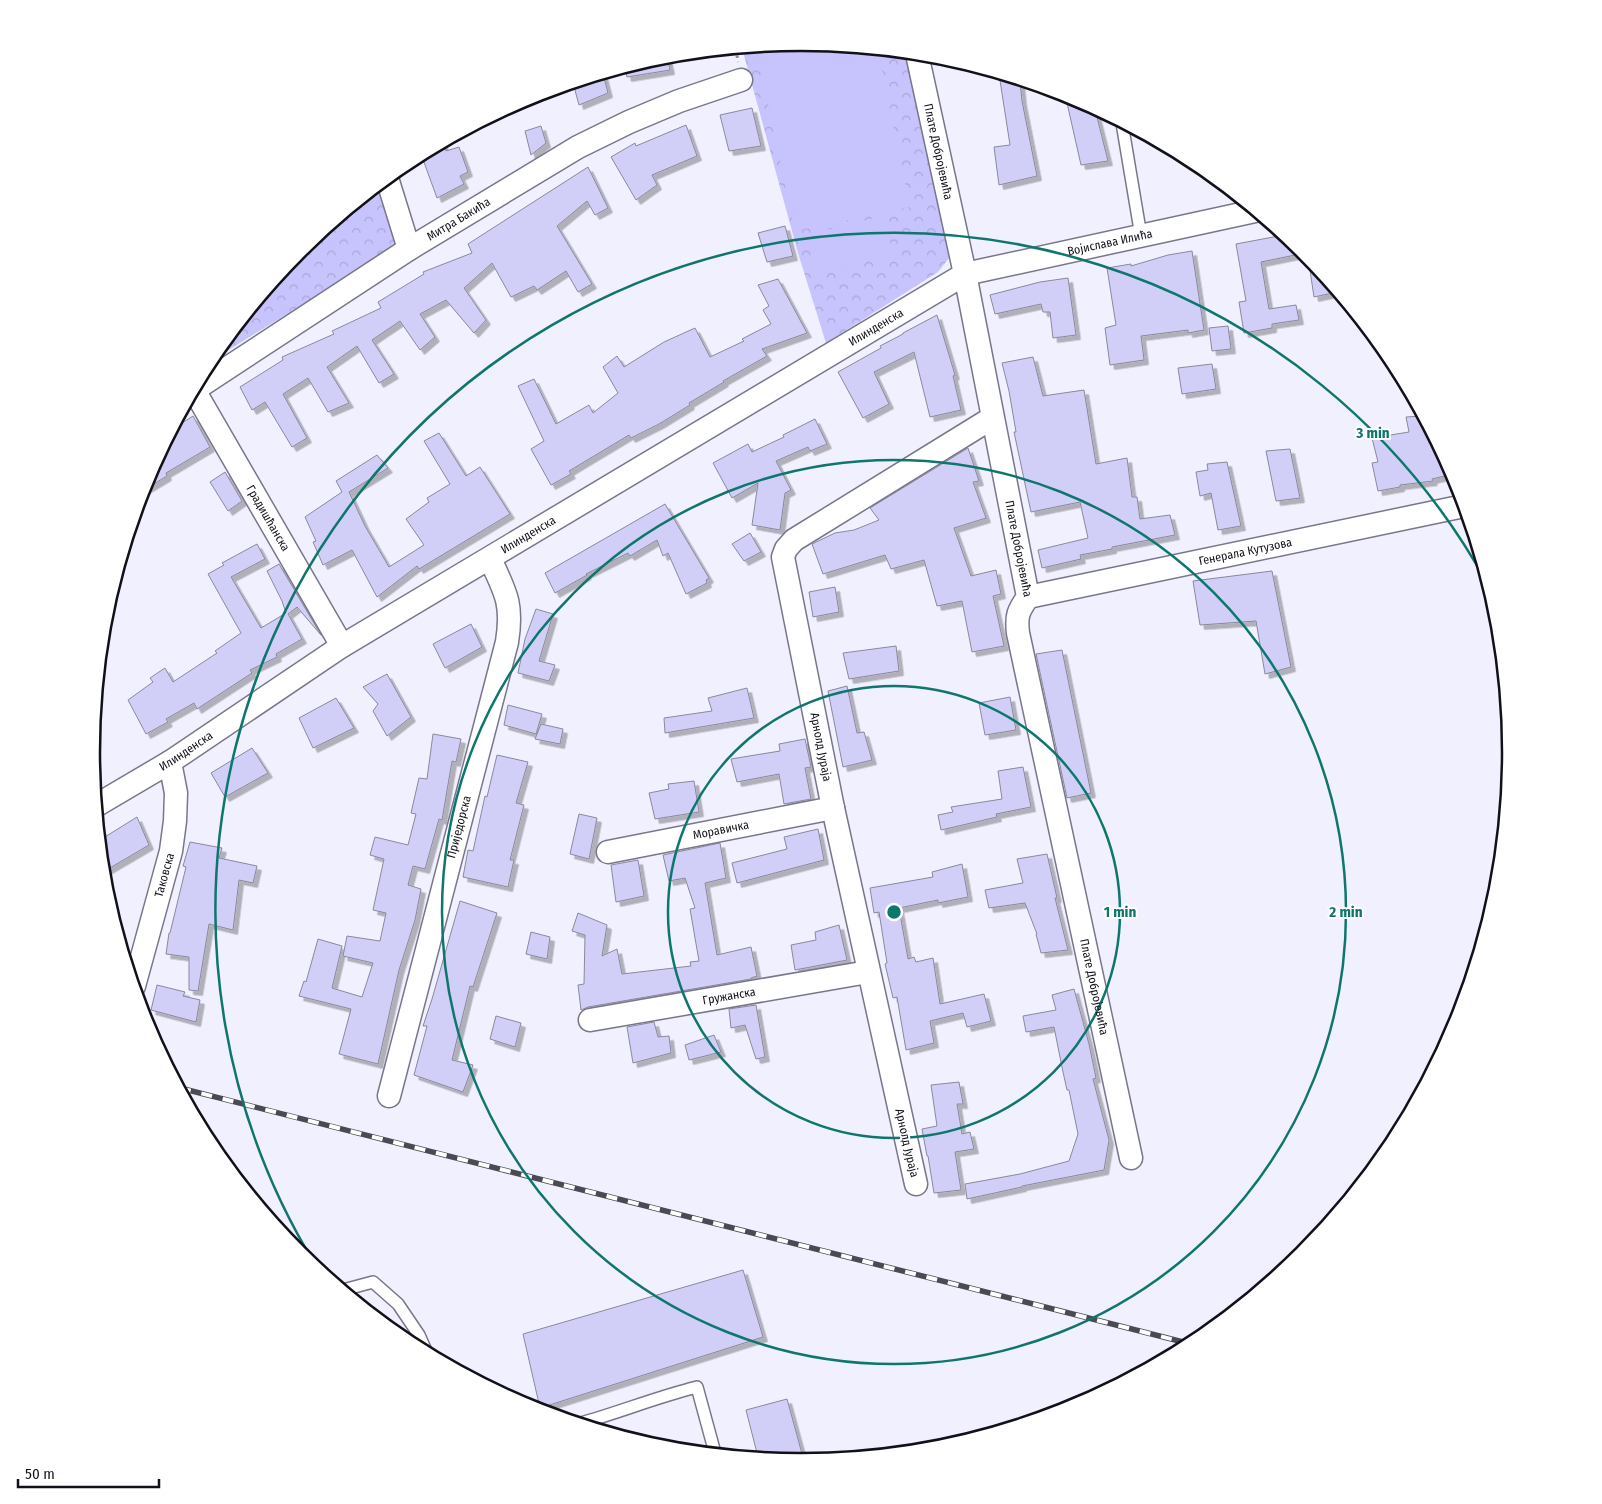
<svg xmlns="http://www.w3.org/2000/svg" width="1602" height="1504" viewBox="0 0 1602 1504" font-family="'Fira Sans Condensed',sans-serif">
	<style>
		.park { fill: url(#park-crowns) }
		.pitch { fill: #c7c3fc }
		.building { fill: #d1cff8; stroke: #89889c; filter: url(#shadow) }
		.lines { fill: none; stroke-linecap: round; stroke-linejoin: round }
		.service-casing { stroke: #78778a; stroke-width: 14 }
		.minor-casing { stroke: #78778a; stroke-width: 25 }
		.path { stroke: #8b8a95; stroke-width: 3; stroke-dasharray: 2.5 4; stroke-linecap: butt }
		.service { stroke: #fff; stroke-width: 11 }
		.minor { stroke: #fff; stroke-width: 22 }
		.rail-casing { stroke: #4b4a54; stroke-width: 5.5 }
		.rail { stroke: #fff; stroke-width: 4; stroke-dasharray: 11; stroke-linecap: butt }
		.ring { fill: none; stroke: #0f766e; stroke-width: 2.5 }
		.labels { text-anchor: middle; stroke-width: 4; stroke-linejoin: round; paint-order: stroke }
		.street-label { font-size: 12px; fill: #121119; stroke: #fff }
		.rim { fill: none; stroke: #121119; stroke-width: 2.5 }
		.centre { fill: #0f766e; stroke: #fff; stroke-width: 2.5 }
		.ring-label { font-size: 15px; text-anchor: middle; font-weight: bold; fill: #0f766e; stroke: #fff; stroke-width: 4; stroke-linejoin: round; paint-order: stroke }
	</style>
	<defs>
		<pattern id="park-crowns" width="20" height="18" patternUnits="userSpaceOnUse" patternTransform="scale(1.25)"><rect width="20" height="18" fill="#c7c3fc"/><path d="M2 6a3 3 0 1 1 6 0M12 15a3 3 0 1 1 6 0" fill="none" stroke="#aaa6d7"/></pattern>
		<filter id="shadow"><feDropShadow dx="4.5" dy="4.5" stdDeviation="0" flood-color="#0004"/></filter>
	</defs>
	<rect width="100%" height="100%" fill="#f1f0fe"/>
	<g class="park">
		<polygon points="801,43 905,53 950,250 949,258 938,272 826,343 798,253 742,48"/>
		<polygon points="380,184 401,244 209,362 300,250"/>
	</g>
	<g class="pitch">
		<polygon points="801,43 878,50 910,207 795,231 756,47"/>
		<polygon points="884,216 893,255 815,274 806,235"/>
	</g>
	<g class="building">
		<polygon points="663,56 667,56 670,70 627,77 625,68"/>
		<polygon points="603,74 608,93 579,105 573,83"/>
		<polygon points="999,74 1020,81 1022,101 1037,176 999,185 994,147 1010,145"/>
		<polygon points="1065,94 1095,109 1108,161 1081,165"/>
		<polygon points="752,108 761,146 729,151 720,115"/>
		<polygon points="686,125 697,156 652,175 657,185 636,200 611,157 635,143 636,146"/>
		<polygon points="541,126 546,143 531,155 525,131"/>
		<polygon points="443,143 446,151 459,147 468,172 460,176 464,184 437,198 421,154"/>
		<polygon points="588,167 608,208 595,215 587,201 557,226 592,284 578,292 566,271 537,290 534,286 511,297 492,263 464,288 486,320 474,333 446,300 420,314 435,337 420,350 400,321 372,340 394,374 379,383 357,346 327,367 349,403 328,412 308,378 283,394 307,438 292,447 265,402 252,410 240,387 283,360 282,357 334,334 332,331 381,308 378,302 424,274 423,272 472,253 468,244"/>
		<polygon points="785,226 793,256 767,262 758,233"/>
		<polygon points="1284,235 1305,253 1261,262 1269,309 1296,305 1299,320 1272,324 1272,328 1244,333 1239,302 1246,301 1236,244"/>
		<polygon points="1192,251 1204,330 1188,333 1188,330 1141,336 1144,360 1110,365 1105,328 1116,325 1107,268 1131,264 1131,266 1168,255"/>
		<polygon points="1308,257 1335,290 1337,292 1314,297"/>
		<polygon points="1068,278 1076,335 1053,338 1050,312 1043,312 1041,304 995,314 990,295 1040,282"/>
		<polygon points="778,279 807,333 762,349 767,356 723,381 724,382 689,403 690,405 659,424 631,438 629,435 569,471 571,474 551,485 531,449 544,441 518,386 534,379 556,424 589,405 593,413 618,393 603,367 617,356 624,367 664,342 695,328 710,357 744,341 742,339 771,324 763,310 769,306 758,285"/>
		<polygon points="937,315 955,375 953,376 961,410 930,417 914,352 874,372 889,404 863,418 838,372 881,348 880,346 903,334 903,333"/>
		<polygon points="1228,326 1231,349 1212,351 1209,328"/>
		<polygon points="1033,357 1043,396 1084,390 1096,464 1127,458 1132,497 1137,497 1140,519 1170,515 1175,535 1112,547 1112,549 1080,555 1081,559 1042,568 1038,550 1088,538 1080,502 1031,512 1014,432 1016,432 1009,391 1002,363"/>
		<polygon points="1212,364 1216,389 1182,394 1178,368"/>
		<polygon points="193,416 210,447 166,473 167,476 142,491 146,480 174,428"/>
		<polygon points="1422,416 1453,474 1432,479 1433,481 1400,485 1400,487 1378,491 1372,463 1378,462 1372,438 1409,432 1406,417"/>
		<polygon points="815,419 827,444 810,451 808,447 776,461 791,490 785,493 780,530 752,525 758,483 732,498 713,463 748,444 752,452 784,437 783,435"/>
		<polygon points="439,433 466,476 480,467 510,514 419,569 417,566 377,597 352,550 323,565 313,542 316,541 305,517 342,492 336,481 377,455 388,468 349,492 365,526 389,567 424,545 406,519 429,502 427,498 450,484 424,441"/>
		<polygon points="968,448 979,481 973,482 986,518 954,528 971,576 996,570 1001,594 993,596 1004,646 972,652 962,601 937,606 924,560 891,569 885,555 823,574 812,544 835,533 854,530 879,520 870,508"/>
		<polygon points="1290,449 1300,498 1276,501 1266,451"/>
		<polygon points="1227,462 1241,526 1218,530 1211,493 1200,496 1196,472 1208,470 1207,464"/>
		<polygon points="225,472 242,501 228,511 210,482"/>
		<polygon points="665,504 709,578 706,580 707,583 686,594 668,553 663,556 657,540 630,556 628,553 586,574 587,575 555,593 545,573"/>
		<polygon points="750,533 761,552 744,561 732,544"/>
		<polygon points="257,544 265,559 231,577 261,628 286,613 282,601 267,571 279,564 321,635 297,607 288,614 302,639 276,654 277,657 250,670 252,673 197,709 194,703 166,719 168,722 146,734 128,700 153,682 150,678 165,668 173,682 217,653 215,651 241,633 208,574 224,565 222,563"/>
		<polygon points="1272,571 1291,667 1265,674 1256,621 1200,625 1193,581"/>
		<polygon points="835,587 839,612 813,617 809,592"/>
		<polygon points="536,609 553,614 539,661 555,665 549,681 518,673 525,639"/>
		<polygon points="471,624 482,647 445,668 433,644"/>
		<polygon points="896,646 899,671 849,679 843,653"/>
		<polygon points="1062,650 1091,793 1067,798 1036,654"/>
		<polygon points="387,674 411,717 387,736 373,711 378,704 363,687"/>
		<polygon points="847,686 857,733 864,732 872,760 843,767 828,691"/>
		<polygon points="747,688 754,718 665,733 664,718 712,711 708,698"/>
		<polygon points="1010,697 1016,730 985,735 979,703"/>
		<polygon points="336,698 354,728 313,748 299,718"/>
		<polygon points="508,705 542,714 536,734 504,725"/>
		<polygon points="541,724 563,729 560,744 535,739"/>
		<polygon points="433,734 461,739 456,762 452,761 442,820 439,819 425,869 413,866 408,885 421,889 415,920 399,970 378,1064 339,1054 351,1009 299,996 304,981 306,982 318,939 342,946 332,988 362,997 373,963 343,956 347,936 380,941 386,913 373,910 384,859 370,855 375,837 408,845 416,814 411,813 419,778 427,779"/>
		<polygon points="805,739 811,767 805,768 811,799 784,804 779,774 737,782 731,759 780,751 779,744"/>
		<polygon points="252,748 268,773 225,797 211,773"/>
		<polygon points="497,755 528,762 516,803 524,805 510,860 514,860 508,887 463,877 468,850 473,851 485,796 487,797"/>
		<polygon points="1023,767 1031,807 996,814 997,817 941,830 938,815 953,812 951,807 1002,799 998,771"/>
		<polygon points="694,781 699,812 655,819 649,793 669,789 668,784"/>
		<polygon points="579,814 597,818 589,859 570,854"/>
		<polygon points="137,817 149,845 103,872 100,840"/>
		<polygon points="818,829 824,860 737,883 732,863 787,849 784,837"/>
		<polygon points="190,842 222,848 219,858 257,866 253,883 239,880 233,930 209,924 198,991 189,990 189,957 166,954 169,933 170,933 186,867 183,866"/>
		<polygon points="720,843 726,878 705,883 717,955 751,947 757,976 751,978 751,979 588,1007 581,1010 578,985 584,984 585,935 572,931 578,913 607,925 602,956 617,949 622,974 691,966 690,962 699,961 690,909 695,908 685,878 669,881 663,855"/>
		<polygon points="1047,854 1057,898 1055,898 1068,950 1041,953 1036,934 1037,934 1025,903 989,908 985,890 1023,883 1017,859"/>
		<polygon points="638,860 644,896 616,902 611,865"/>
		<polygon points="962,864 968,897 938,903 938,900 899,908 908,959 914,957 916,962 933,958 940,1004 984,994 991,1021 967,1027 963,1013 930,1021 934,1043 906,1050 897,997 893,998 885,964 887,963 879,912 874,913 870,888 933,877 932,872"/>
		<polygon points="460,901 497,913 473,987 470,986 452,1060 473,1065 463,1092 414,1075 427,1026 423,1026 432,999"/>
		<polygon points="839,925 847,960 795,970 791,945 816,940 815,932"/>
		<polygon points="531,932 550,937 547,959 526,954"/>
		<polygon points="157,985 185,992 183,996 200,1000 196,1022 151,1010"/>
		<polygon points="1074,989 1089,1044 1096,1078 1093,1079 1109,1140 1104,1170 1022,1186 1022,1187 967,1199 965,1184 1020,1174 1069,1161 1078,1134 1069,1090 1067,1090 1063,1072 1054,1027 1026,1032 1023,1016 1056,1010 1052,995"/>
		<polygon points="756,1005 765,1057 756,1059 745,1025 731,1028 729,1009"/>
		<polygon points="496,1016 521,1023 515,1047 490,1039"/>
		<polygon points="654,1022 658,1037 669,1036 671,1053 633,1063 627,1027"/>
		<polygon points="714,1035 721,1052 689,1060 685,1045"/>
		<polygon points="959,1082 963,1104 957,1104 962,1134 970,1132 974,1149 955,1152 961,1190 934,1193 928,1156 927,1156 922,1129 937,1126 931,1085"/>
		<polygon points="743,1270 763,1337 540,1408 523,1334"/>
		<polygon points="787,1399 804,1461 758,1457 746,1410"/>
	</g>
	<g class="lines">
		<g class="service-casing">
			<g id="service">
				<polyline points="1122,123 1141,236"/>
				<polyline points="343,1290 373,1282 398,1304 419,1335 427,1353"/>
				<path d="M581 1423C620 1412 657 1397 697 1387L715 1453"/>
			</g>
		</g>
		<g class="minor-casing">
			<g id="minor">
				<path id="s1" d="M917 54 965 274 1028 597C1018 611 1016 616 1018 633L1131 1158"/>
				<polyline points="387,178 409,249"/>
				<path id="s2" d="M194 390 409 249 578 147 629 122 679 101 741 80"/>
				<path id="s3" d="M194 390 342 646"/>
				<path id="s4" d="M1028 597 1464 506"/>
				<path id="s5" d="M97 805 170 762 342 646 965 274 1255 211"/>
				<path id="s6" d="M608 852 833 808"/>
				<path id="s7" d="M134 986 171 851 175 821 176 793 170 762"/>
				<path id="s8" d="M590 1020 868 972"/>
				<path id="s9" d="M389 1096 507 642C513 604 506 593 490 559"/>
				<polyline points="916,1184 833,808 783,557 786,549 794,540 992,418"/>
			</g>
		</g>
		<polyline class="path" points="736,49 738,62"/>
		<use href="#service" class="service"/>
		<use href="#minor" class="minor"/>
		<g class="rail-casing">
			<polyline id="rail" points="180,1088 1191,1344"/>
		</g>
		<use href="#rail" class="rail"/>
	</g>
	<g class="ring">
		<circle cx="894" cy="912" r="226"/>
		<circle cx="894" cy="912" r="452"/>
		<path d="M316 1266A678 678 0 1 1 1487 583"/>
	</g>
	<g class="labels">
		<g class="street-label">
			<text dy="4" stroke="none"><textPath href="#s1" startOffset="100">Плате Добројевића</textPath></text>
			<text dy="4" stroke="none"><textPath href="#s2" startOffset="315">Митра Бакића</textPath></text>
			<text dy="4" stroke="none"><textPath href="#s5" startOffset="1166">Војислава Илића</textPath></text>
			<text dy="4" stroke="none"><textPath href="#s5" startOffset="914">Илинденска</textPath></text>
			<text dy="4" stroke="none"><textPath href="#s3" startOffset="148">Градишћанска</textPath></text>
			<text dy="4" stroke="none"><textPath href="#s5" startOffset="509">Илинденска</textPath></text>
			<text dy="4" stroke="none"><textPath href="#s1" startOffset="505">Плате Добројевића</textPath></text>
			<text dy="4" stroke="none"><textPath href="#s4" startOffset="222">Генерала Кутузова</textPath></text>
			<text transform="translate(821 747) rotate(79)" y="4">Арнолд Јураја</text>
			<text dy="4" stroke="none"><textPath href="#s5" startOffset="104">Илинденска</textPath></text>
			<text dy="4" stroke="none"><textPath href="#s9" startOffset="278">Приједорска</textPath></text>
			<text dy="4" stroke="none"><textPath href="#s6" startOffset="115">Моравичка</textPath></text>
			<text dy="4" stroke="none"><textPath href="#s7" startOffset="115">Таковска</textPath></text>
			<text dy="4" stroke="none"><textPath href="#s1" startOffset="955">Плате Добројевића</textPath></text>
			<text dy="4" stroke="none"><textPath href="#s8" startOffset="141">Гружанска</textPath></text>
			<text transform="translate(907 1143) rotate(77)" y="4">Арнолд Јураја</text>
		</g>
	</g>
	<path d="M0 0H1602V1504H0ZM100 752a701 701 0 1 1 1402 0a701 701 0 1 1-1402 0Z" fill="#fff" fill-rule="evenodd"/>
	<path class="rim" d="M100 752a701 701 0 1 1 1402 0a701 701 0 1 1-1402 0Z"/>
	<circle cx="894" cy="912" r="8" class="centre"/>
	<g class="ring-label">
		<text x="1373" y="438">3 min</text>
		<text x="1120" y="917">1 min</text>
		<text x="1346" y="917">2 min</text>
	</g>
	<path d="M18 1479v8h141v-8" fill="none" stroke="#121119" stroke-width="2.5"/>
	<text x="25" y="1479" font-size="15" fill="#121119" stroke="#ffffff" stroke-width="4" paint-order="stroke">50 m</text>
</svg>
